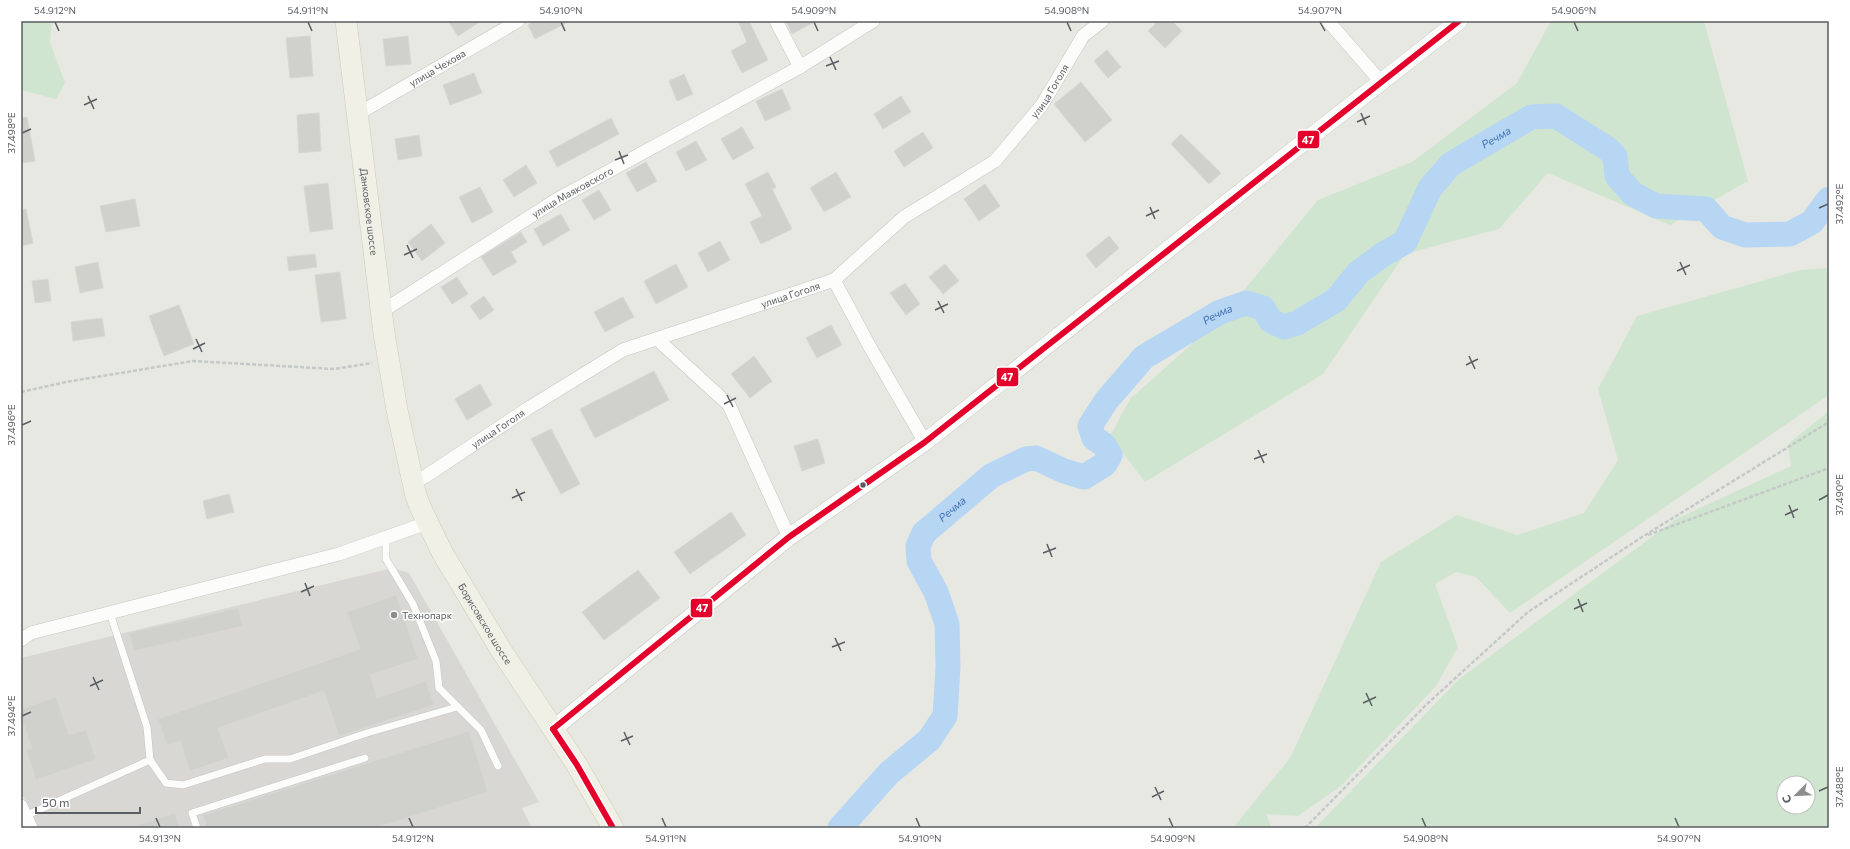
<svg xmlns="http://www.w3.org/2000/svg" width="1850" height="849" viewBox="0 0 1850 849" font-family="Commissioner,sans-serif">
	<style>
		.industrial { fill: #d8d7d3 }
		.green { fill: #d0e5cf; fill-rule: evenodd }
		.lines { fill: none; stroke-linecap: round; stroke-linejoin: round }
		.river { stroke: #b6d6f4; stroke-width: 25 }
		.building { fill: #d0d0cd; stroke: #d8d7d2 }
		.service-casing { stroke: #c5c5c4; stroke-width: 8 }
		.minor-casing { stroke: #c5c5c4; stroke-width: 14 }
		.tertiary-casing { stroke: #c5c5c4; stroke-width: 18 }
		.primary-casing { stroke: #d0cab2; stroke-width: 22 }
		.path { stroke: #c4c9c7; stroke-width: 2.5; stroke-dasharray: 4 2; stroke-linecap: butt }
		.service { stroke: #fcfcfb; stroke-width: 7 }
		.minor { stroke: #fcfcfb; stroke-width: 13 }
		.tertiary { stroke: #fcfcfb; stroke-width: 17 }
		.primary { stroke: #f0f0e6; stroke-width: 21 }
		.bus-1-casing { stroke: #fff; stroke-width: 9 }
		.bus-1 { stroke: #e4002b; stroke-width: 6 }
		.ticks { fill: none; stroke: #595c61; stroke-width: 1.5 }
		.bus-dot { fill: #595c61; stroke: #fff; stroke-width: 1.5 }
		.poi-dot { fill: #8b8d8e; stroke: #fff; stroke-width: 1.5 }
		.labels { text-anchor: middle; stroke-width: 3; stroke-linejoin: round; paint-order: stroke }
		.street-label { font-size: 10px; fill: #595c61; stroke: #fff }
		.poi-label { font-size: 10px; fill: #595c61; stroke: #fff; text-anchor: start }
		.water-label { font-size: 11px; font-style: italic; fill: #4273b4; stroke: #fff }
		.line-badge { stroke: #fff; stroke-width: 1.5 }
		.badge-label { font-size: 11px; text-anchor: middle; font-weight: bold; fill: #fff }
		.neatline { fill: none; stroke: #595c61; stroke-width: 1.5 }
		.ticks-label { font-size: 10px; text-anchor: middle; fill: #595c61 }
	</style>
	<rect width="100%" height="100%" fill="#e8e8e3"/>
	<polygon class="industrial" points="392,568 409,573 539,802 522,808 532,828 37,828 21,791 21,658"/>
	<g class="green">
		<polygon points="21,21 52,21 50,42 65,83 56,99 21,90"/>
		<polygon points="1551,21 1704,21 1748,181 1670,225 1548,173 1499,229 1405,254 1323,374 1145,482 1110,436 1130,399 1222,317 1318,200 1412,162 1517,83"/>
		<polygon points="1829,268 1829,395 1510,613 1476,577 1456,572 1435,584 1458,647 1436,686 1341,786 1298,816 1266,814 1272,828 1233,828 1290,758 1381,562 1457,515 1517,535 1584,513 1618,460 1598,389 1637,316 1800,270"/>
		<path d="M1829 411V828H1315L1459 679 1676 519 1791 466 1788 444ZM1784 783H1808V807H1784Z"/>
	</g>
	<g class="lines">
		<path class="river" id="s1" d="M840 828 889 773 929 740 945 716 948 667 947 624 936 592 919 561 918 546 924 533 991 476 1026 459 1036 458 1064 471 1084 477 1105 464 1110 455 1104 445 1094 438 1090 426 1106 401 1144 357 1220 312 1246 303 1263 308 1271 321 1284 327 1297 323 1336 300 1358 273 1382 255 1405 242 1430 188 1451 164 1531 117 1556 116 1608 149 1615 156 1617 176 1633 194 1656 206 1706 209 1722 227 1745 235 1790 234 1812 222 1829 199"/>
	</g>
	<g class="building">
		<polygon points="448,21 481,21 458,36"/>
		<polygon points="535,21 570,21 535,39 528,25"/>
		<polygon points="738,21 749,21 768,60 742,73 731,51 747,42"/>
		<polygon points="786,21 816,21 792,34"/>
		<polygon points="1158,21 1172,21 1182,31 1165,48 1148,31"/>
		<polygon points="310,36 313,76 290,78 286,38"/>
		<polygon points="408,36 411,64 386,66 383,39"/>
		<polygon points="1107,50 1121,67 1108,78 1094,61"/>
		<polygon points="474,73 482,93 450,105 443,85"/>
		<polygon points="684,74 693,94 677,101 669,81"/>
		<polygon points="1081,82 1112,120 1085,142 1054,104"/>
		<polygon points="782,89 791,109 765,121 756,101"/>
		<polygon points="901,96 911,112 883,129 874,114"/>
		<polygon points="319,113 321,151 299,153 297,115"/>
		<polygon points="27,117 35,161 21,163 21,118"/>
		<polygon points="611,118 619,134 557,167 549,151"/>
		<polygon points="742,127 754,148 733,160 721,139"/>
		<polygon points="923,132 933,148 904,167 894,151"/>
		<polygon points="1181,134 1221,173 1209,184 1171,144"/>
		<polygon points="419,135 422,156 398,160 395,139"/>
		<polygon points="696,141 707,160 686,171 676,152"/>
		<polygon points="646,162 657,181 637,192 626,173"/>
		<polygon points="526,165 537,183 514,197 503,180"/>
		<polygon points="768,172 776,187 772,189 792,229 761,244 750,222 762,216 745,184"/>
		<polygon points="836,172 851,197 824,212 810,188"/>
		<polygon points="328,183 333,229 310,232 304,186"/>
		<polygon points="985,184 1000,206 979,221 964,199"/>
		<polygon points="480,187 493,212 472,223 459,197"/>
		<polygon points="599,190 611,210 594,220 582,200"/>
		<polygon points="135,199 140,226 106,232 100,206"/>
		<polygon points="26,209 33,243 21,246 21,210"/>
		<polygon points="561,214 570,230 543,246 534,229"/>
		<polygon points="431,224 445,243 422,261 408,242"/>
		<polygon points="521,232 527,242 511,252 517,262 493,276 481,257"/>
		<polygon points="1109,236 1119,248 1096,268 1086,255"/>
		<polygon points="720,241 730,260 708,272 698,253"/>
		<polygon points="315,254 317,267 289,271 287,257"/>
		<polygon points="98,262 103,288 80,293 75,267"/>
		<polygon points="676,264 688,287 656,304 644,281"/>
		<polygon points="945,264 959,281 943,294 929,277"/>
		<polygon points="340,272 346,319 321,322 315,275"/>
		<polygon points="457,277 468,294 452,304 441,287"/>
		<polygon points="48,279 51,301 35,303 32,281"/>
		<polygon points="905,283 920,304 906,315 890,293"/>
		<polygon points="484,296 494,310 480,320 470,306"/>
		<polygon points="623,297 634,317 605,332 594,312"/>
		<polygon points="179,305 194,344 164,356 149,316"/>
		<polygon points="102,318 105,336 73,341 71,322"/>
		<polygon points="831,325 842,345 817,358 806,338"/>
		<polygon points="754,356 772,381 750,398 731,374"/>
		<polygon points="654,371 669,400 595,438 580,409"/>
		<polygon points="480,384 492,405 467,420 455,399"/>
		<polygon points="551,429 580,484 561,494 531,439"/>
		<polygon points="818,439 825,463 802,471 794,446"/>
		<polygon points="229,494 234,512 207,519 203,501"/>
		<polygon points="731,512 746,535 690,574 674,552"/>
		<polygon points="638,570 660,598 604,640 582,612"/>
		<polygon points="396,595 418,659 370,675 377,698 426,681 434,705 339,736 324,691 218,728 229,758 190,771 180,741 167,745 158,719 360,649 347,612"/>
		<polygon points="238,608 243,626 134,651 129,633"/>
		<polygon points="56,697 69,735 86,730 96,759 36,780 26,750 32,748 21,717 21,709"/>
		<polygon points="469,731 488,792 375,828 207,828 203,815"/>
		<polygon points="175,813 180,828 136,828 136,826"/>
	</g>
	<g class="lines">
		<g class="service-casing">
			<g id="service">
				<polyline points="386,538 386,559 413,604 436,661 439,688 481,730 498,766"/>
				<polyline points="150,760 166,783 183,785 265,759 290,759 367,733 457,707"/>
				<polyline points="25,816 150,760 147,727 110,613"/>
				<polyline points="197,828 192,813 365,758"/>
			</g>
		</g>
		<g class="minor-casing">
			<g id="minor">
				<polyline points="776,21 800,67"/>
				<polyline points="1328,21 1381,82"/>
				<path id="s2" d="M356 115 518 21"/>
				<polyline points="834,280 871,349 925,442"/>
				<path id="s3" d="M381 312 556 200 800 67 873 21"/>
				<polyline points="657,339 729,405 789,537"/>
				<path id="s4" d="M413 483 426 476 527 409 623 350 834 280 904 217 995 161 1042 105 1083 36 1102 21"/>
				<polyline points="21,640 31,633 339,554 427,523"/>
				<polyline points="21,806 31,828"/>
			</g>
		</g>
		<g class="tertiary-casing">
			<polyline id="tertiary" points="553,729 789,537 925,442 1281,160 1459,21"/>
		</g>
		<g class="primary-casing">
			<g id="primary">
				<path id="s5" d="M346 21 384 333 397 410 416 496 422 511 443 554 501 650 577 765 613 828"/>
			</g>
		</g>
		<g class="path">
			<polyline points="21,392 66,382 193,361 334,369 372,363"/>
			<polyline points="1648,535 1829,468"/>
			<polyline points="1305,828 1427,704 1528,612 1642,537 1829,422"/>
		</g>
		<use href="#service" class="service"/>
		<use href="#minor" class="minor"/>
		<use href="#tertiary" class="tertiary"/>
		<use href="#primary" class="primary"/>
		<g class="bus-1-casing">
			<g id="bus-1">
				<polyline points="553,729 789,537 925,442 1459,21"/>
				<polyline points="553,729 577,765 613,828"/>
			</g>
		</g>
		<use href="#bus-1" class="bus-1"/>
	</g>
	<path class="ticks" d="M55 22 59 31M308 22 312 31M561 22 565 31M814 22 818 31M1067 22 1071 31M1320 22 1325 31M1574 22 1578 31M830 57 836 70M826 66 839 61M88 96 94 109M84 105 97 99M1361 113 1366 125M1357 122 1370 116M22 133 31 129M619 151 624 164M615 160 628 155M1150 207 1155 219M1819 208 1828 204M1146 216 1159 210M407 245 413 258M404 255 417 249M1680 262 1686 275M1677 271 1690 265M938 301 944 313M935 310 948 304M196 339 202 352M193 349 205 343M1469 356 1475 369M1466 365 1478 359M727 395 733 407M724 404 736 398M22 425 31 421M1258 450 1264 463M1254 459 1267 454M516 489 522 501M512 498 525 492M1819 500 1828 495M1789 505 1794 518M1785 515 1798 509M1047 544 1052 557M1043 553 1056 548M305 583 310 596M301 592 314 586M1578 599 1583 612M1574 609 1587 603M835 638 841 651M832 647 845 642M93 677 99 690M90 686 103 680M1366 693 1372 706M1363 703 1376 697M22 716 31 712M624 732 630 745M621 741 633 736M1155 787 1161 800M1819 791 1828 787M1152 797 1164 791M156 818 160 827M409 818 413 827M662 818 666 827M916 818 920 827M1169 818 1173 827M1422 818 1426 827M1675 818 1679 827"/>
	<circle class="bus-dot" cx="863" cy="485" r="3.5"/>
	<circle class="poi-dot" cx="394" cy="615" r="4"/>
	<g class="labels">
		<g class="street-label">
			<text dy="4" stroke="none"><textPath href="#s2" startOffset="94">улица Чехова</textPath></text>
			<text dy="4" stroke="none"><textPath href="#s4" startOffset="761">улица Гоголя</textPath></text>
			<text dy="4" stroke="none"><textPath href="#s3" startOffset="226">улица Маяковского</textPath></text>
			<text dy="4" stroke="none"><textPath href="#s5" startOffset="192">Данковское шоссе</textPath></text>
			<text dy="4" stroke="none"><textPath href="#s4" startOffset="425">улица Гоголя</textPath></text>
			<text dy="4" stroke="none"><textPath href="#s4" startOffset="101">улица Гоголя</textPath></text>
			<text dy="4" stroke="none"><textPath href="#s5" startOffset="626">Борисовское шоссе</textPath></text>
		</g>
		<g class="poi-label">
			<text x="402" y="619">Технопарк</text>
		</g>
		<g class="water-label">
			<text dy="4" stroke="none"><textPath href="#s1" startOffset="1150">Речма</textPath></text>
			<text dy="4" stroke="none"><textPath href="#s1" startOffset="778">Речма</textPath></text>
			<text dy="4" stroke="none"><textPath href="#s1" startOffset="382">Речма</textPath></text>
		</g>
	</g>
	<g class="line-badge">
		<rect x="1297" y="130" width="23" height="19" rx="4" fill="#e4002b"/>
		<rect x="996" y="367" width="23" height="20" rx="4" fill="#e4002b"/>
		<rect x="690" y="598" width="23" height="20" rx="4" fill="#e4002b"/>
	</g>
	<g class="badge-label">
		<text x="1308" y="144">47</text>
		<text x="1007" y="381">47</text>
		<text x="702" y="612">47</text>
	</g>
	<rect width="1850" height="849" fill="none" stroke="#ffffff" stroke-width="44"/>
	<g transform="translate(1796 795) rotate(246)"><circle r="19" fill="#ffffff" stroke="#bdbec0"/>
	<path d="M0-3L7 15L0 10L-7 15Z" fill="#8b8d8e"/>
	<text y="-6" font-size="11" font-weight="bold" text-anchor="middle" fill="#595c61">С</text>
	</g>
	<path d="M36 807v6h104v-6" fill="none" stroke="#595c61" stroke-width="2"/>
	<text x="42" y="807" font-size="12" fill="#595c61" stroke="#ffffff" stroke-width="3" paint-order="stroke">50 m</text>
	<rect x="22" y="22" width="1806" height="805" class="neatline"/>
	<g class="ticks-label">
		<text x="55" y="14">54.912°N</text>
		<text x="308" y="14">54.911°N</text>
		<text x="561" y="14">54.910°N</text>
		<text x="814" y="14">54.909°N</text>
		<text x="1067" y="14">54.908°N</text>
		<text x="1320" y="14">54.907°N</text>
		<text x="1574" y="14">54.906°N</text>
		<text transform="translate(11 133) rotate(-90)" y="4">37.498°E</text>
		<text transform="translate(1839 204) rotate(-90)" y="4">37.492°E</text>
		<text transform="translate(11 425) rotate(-90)" y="4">37.496°E</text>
		<text transform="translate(1839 495) rotate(-90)" y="4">37.490°E</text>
		<text transform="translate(11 716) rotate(-90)" y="4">37.494°E</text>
		<text transform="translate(1839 787) rotate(-90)" y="4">37.488°E</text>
		<text x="160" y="842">54.913°N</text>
		<text x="413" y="842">54.912°N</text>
		<text x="666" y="842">54.911°N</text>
		<text x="920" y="842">54.910°N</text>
		<text x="1173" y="842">54.909°N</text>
		<text x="1426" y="842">54.908°N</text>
		<text x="1679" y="842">54.907°N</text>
	</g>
</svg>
